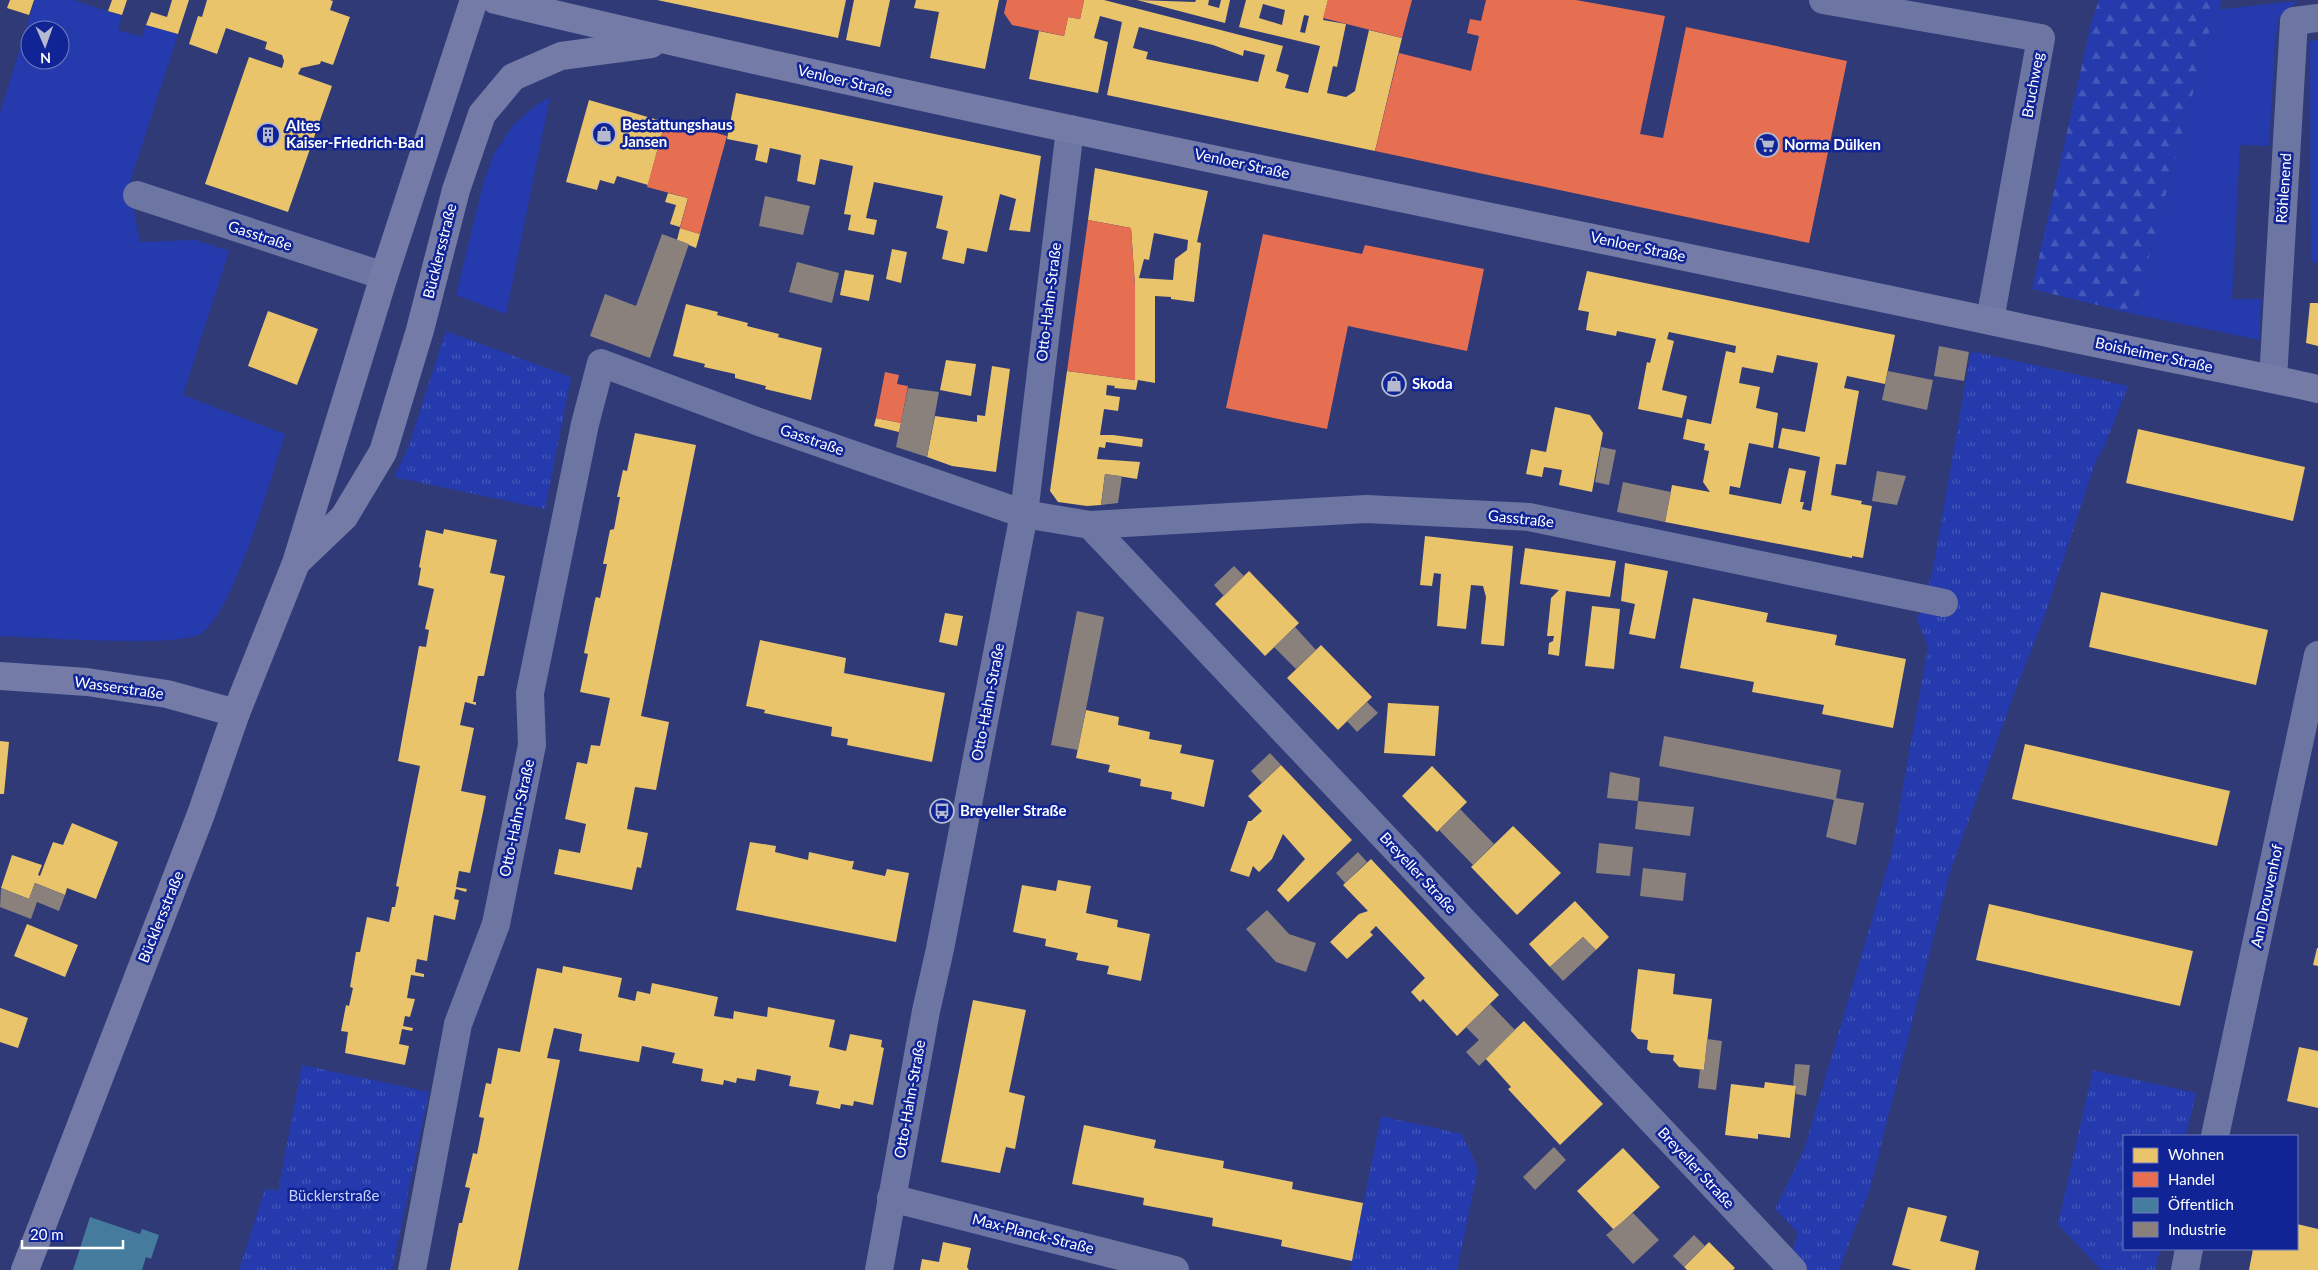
<svg xmlns="http://www.w3.org/2000/svg" width="2318" height="1270" viewBox="0 0 2318 1270" font-family="Lato,sans-serif">
	<style>
		.grass { fill: #253aad; fill-rule: evenodd }
		.forest { fill: url(#forest-firs) }
		.park { fill: url(#park-tufts) }
		.homes { fill: #e9c46a; fill-rule: evenodd }
		.shops { fill: #e76f51 }
		.public { fill: #457b9d }
		.industry { fill: #8a817c }
		.lines { fill: none; stroke-linecap: round; stroke-linejoin: round }
		.street { stroke: #6d76a2; stroke-width: 28 }
		.secondary { stroke: #737ba6; stroke-width: 28 }
		.labels { text-anchor: middle; stroke-width: 5; stroke-linejoin: round; paint-order: stroke }
		.street-label { font-size: 15px; fill: #fff; stroke: #112495 }
		.poi-label { font-size: 15px; font-weight: bold; fill: #fff; stroke: #112495; text-anchor: start }
		.park-label { font-size: 15px; fill: #c8d1fd; stroke: #112495 }
	</style>
	<defs>
		<pattern id="forest-firs" width="22" height="20" patternUnits="userSpaceOnUse" patternTransform="scale(1.25)"><rect width="22" height="20" fill="#253aad"/><path d="M5 1l3.5 6h-7zM16 11l3.5 6h-7z" fill="#4658b9"/></pattern>
		<pattern id="park-tufts" width="24" height="20" patternUnits="userSpaceOnUse" patternTransform="scale(1.25)"><rect width="24" height="20" fill="#253aad"/><path d="M3 7l-1-3M5 7V3M7 7l1-3M15 17l-1-3M17 17v-4M19 17l1-3" fill="none" stroke="#4658b9"/></pattern>
	</defs>
	<rect width="100%" height="100%" fill="#2f3a77"/>
	<g class="grass">
		<path d="M35 0H73L122 16 118 30 142 37 146 25 178 34 129 185 140 242 196 240 229 251 183 395 285 434C272 474 233 616 200 634 176 648 36 637 0 636V113ZM30 30H60V60H30Z"/>
		<polygon points="2298,1 2279,17 2275,43 2269,146 2240,145 2232,299 2261,299 2259,340 2134,314 2215,10"/>
		<polygon points="2318,40 2318,262 2311,262 2310,41"/>
		<polygon points="550,97 506,314 456,295 484,181 494,154 513,125 535,106"/>
	</g>
	<polygon class="forest" points="2099,0 2221,0 2220,10 2215,10 2134,314 2032,289 2092,20"/>
	<g class="park">
		<polygon points="446,331 571,377 545,509 394,477 408,448"/>
		<polygon points="1971,351 2128,386 2105,445 2096,461 2044,618 2017,686 1950,872 1870,1189 1839,1270 1787,1270 1798,1233 1775,1209 1804,1150 1891,855 1928,647 1917,619 1932,574"/>
		<polygon points="302,1065 429,1092 392,1270 239,1270 265,1189 278,1191"/>
		<polygon points="2093,1070 2196,1093 2186,1136 2124,1136 2124,1249 2160,1249 2155,1270 2101,1270 2058,1224"/>
		<polygon points="1381,1116 1462,1134 1478,1169 1457,1270 1350,1270"/>
	</g>
	<g class="homes">
		<polygon points="10,0 34,0 29,15 7,8"/>
		<polygon points="112,0 127,0 122,15 108,11"/>
		<polygon points="172,0 189,0 178,34 146,25 151,12 167,17"/>
		<polygon points="207,0 330,0 333,1 330,10 350,17 333,65 321,61 320,64 301,68 298,74 332,86 288,212 205,184 249,57 282,68 284,61 282,55 265,49 267,42 226,28 217,54 189,44 198,16 202,17"/>
		<polygon points="657,0 846,0 838,38"/>
		<polygon points="854,0 890,0 880,47 846,40"/>
		<polygon points="916,0 999,0 985,69 930,58 939,12 914,8"/>
		<path d="M1084 0H1104L1283 46 1276 71 1289 75 1285 88 1308 93 1320 46 1239 27 1246 0H1328L1323 20 1346 24 1337 67 1333 66 1327 93 1346 97 1355 91 1369 30 1402 38 1375 151 1107 95 1122 22 1100 16 1094 38 1108 42 1098 93 1029 79 1039 31 1064 36 1068 17 1080 19ZM1263 4 1285 10 1282 25 1259 18ZM1304 15 1309 16 1305 33 1300 32ZM1139 27 1213 45 1243 56 1244 50 1265 55 1258 82 1146 59 1148 52 1133 48Z"/>
		<polygon points="1137,0 1195,2 1196,0 1209,0 1208,5 1219,8 1221,0 1230,0 1225,23"/>
		<polygon points="736,93 1041,156 1030,232 1009,230 1016,199 1000,194 987,252 967,248 964,264 942,259 948,231 936,228 943,196 874,182 866,218 877,220 874,235 848,230 851,215 844,214 853,166 820,159 815,185 797,181 801,155 770,148 767,163 755,160 758,145 727,139"/>
		<polygon points="589,100 665,122 648,185 617,176 614,184 600,180 597,190 566,182"/>
		<path d="M1095 168 1208 191 1197 242 1201 243 1194 302 1171 299V297L1155 296V383L1138 380 1136 390 1114 388 1115 386 1107 385 1106 395 1120 397 1118 411 1104 409 1100 435H1113L1143 439 1142 447 1106 442 1105 448 1099 447 1097 459 1140 462 1137 479 1105 474 1101 505 1087 506 1058 502 1050 491 1067 371 1135 380V286L1131 228 1088 220ZM1154 233 1188 240 1187 250 1175 259 1173 280 1139 278 1144 259 1149 260Z"/>
		<polygon points="668,193 688,198 680,227 670,224 676,205 665,202"/>
		<polygon points="680,228 700,234 696,248 677,240"/>
		<polygon points="892,249 907,252 901,283 886,279"/>
		<polygon points="845,270 874,275 869,301 840,295"/>
		<path d="M1587 271 1895 335 1885 384 1847 376 1844 388 1859 391 1846 465 1836 464 1831 495 1862 501 1861 504 1872 506 1863 558 1852 556V558L1665 522 1672 485 1710 492 1703 482 1709 451 1704 450 1705 444 1683 439 1687 419 1711 424 1726 351 1735 353 1736 346 1669 332 1667 339 1674 341 1662 390 1687 396 1682 418 1638 409 1647 362 1650 363 1656 339 1617 331 1616 336 1586 330 1589 312 1578 310ZM1777 355 1818 363 1805 432 1782 428 1778 448 1820 457 1811 511 1802 509 1804 502H1800L1806 471 1789 468 1781 504 1729 494 1730 486 1740 488 1749 443 1773 448 1778 413 1756 408 1760 387 1739 383 1742 367 1773 373Z"/>
		<polygon points="2310,303 2318,303 2318,346 2306,343"/>
		<polygon points="686,304 718,312 717,315 748,323 747,326 779,334 778,337 822,348 811,400 765,389 766,386 735,378 735,374 704,367 705,364 673,356"/>
		<polygon points="268,311 318,329 297,385 248,366"/>
		<polygon points="946,360 976,364 971,396 940,390"/>
		<polygon points="992,366 1010,369 996,472 952,466 927,457 935,416 977,422 977,415 985,416"/>
		<polygon points="1555,407 1590,415 1603,433 1592,492 1559,485 1562,470 1544,467 1542,477 1526,474 1531,449 1546,452"/>
		<polygon points="876,418 901,423 899,432 874,426"/>
		<polygon points="2138,429 2305,467 2293,521 2126,483"/>
		<polygon points="635,433 696,445 641,716 669,722 656,790 635,787 627,829 648,833 641,868 637,867 632,890 554,874 559,849 580,853 586,824 565,819 577,762 587,764 591,745 600,746 610,698 580,692 588,654 584,653 595,600 596,597 600,598 607,564 603,564 610,530 614,529 620,497 617,497 623,470 627,471"/>
		<polygon points="444,529 497,540 490,573 505,576 484,676 478,676 473,702 476,702 476,705 465,702 460,725 474,728 461,791 486,796 483,812 470,873 459,871 456,887 467,889 466,892 456,889 454,899 459,900 455,920 434,915 427,961 417,959 415,972 424,974 424,977 411,975 407,998 415,999 410,1017 405,1016 403,1026 413,1028 412,1031 402,1029 399,1044 409,1046 405,1065 345,1053 348,1032 341,1031 346,1005 349,1006 353,988 350,987 356,952 360,952 367,917 389,922 392,907 395,907 399,887 396,886 420,766 398,761 419,646 426,647 429,630 425,629 434,589 418,585 421,568 419,567 426,530 443,534"/>
		<polygon points="1425,536 1513,546 1504,646 1481,644 1486,597 1483,586 1471,585 1466,629 1437,626 1441,574 1434,573 1432,586 1420,585"/>
		<polygon points="1525,548 1616,561 1610,597 1566,591 1559,656 1548,654 1549,643 1553,641 1554,636 1547,636 1551,598 1559,590 1520,584"/>
		<polygon points="1625,563 1668,571 1655,639 1629,634 1635,604 1621,601"/>
		<polygon points="1249,571 1299,623 1265,656 1215,604"/>
		<polygon points="2101,592 2268,630 2256,685 2089,647"/>
		<polygon points="1693,598 1768,613 1766,622 1837,635 1835,645 1906,659 1893,728 1822,714 1824,705 1752,692 1754,682 1680,668"/>
		<polygon points="1592,606 1620,609 1614,669 1585,666"/>
		<polygon points="945,613 963,616 957,646 939,642"/>
		<polygon points="760,640 846,658 844,673 945,693 932,762 847,745 848,739 831,736 832,727 764,713 765,710 746,706"/>
		<polygon points="1321,645 1372,697 1338,730 1287,678"/>
		<polygon points="1388,703 1439,706 1435,756 1384,753"/>
		<polygon points="1086,710 1119,717 1118,725 1150,732 1149,739 1182,745 1180,753 1214,760 1204,807 1171,799 1172,792 1140,786 1141,779 1108,772 1110,765 1076,758"/>
		<polygon points="0,741 9,742 4,794 0,794"/>
		<polygon points="2025,744 2230,791 2217,846 2012,799"/>
		<polygon points="1281,765 1352,840 1288,902 1277,890 1305,859 1283,834 1272,859 1259,872 1253,866 1249,877 1230,871 1248,821 1251,821 1262,811 1248,796"/>
		<polygon points="1432,766 1467,802 1437,832 1402,796"/>
		<polygon points="72,823 118,842 96,899 67,888 65,895 35,883 29,899 1,888 12,855 42,865 38,875 40,876 53,842 63,845"/>
		<polygon points="1513,826 1561,873 1517,915 1471,867"/>
		<polygon points="750,842 776,846 775,852 808,860 809,852 850,861 854,861 852,869 885,876 887,869 909,873 896,942 736,910"/>
		<polygon points="1371,859 1499,995 1457,1036 1423,999 1420,1002 1411,992 1425,978 1376,926 1370,932 1373,935 1347,959 1330,942 1359,914 1368,911 1343,885"/>
		<polygon points="1058,880 1091,886 1086,913 1118,920 1117,927 1150,934 1141,981 1107,974 1109,966 1076,960 1078,953 1045,946 1046,939 1013,932 1022,885 1056,891"/>
		<polygon points="1575,901 1609,937 1596,950 1583,937 1550,967 1529,944"/>
		<polygon points="1989,904 2193,951 2180,1006 1976,960"/>
		<polygon points="27,924 78,945 65,977 14,956"/>
		<polygon points="2317,948 2318,948 2318,966 2313,965"/>
		<polygon points="563,966 622,978 618,997 635,1001 637,991 650,994 652,983 718,997 714,1016 733,1019 734,1011 767,1017 768,1007 835,1020 829,1047 846,1051 850,1034 882,1040 881,1047 884,1048 873,1105 854,1101 853,1106 841,1104 840,1109 816,1104 819,1091 789,1086 791,1076 757,1069 755,1081 737,1078 736,1083 724,1080 723,1085 701,1081 703,1069 672,1063 675,1053 642,1046 639,1062 579,1051 582,1034 554,1028 547,1058 560,1060 518,1270 450,1270 459,1223 462,1223 470,1188 465,1187 473,1153 477,1154 484,1118 479,1117 486,1083 491,1084 498,1048 520,1052 537,968 562,973"/>
		<polygon points="1638,969 1675,974 1673,994 1712,999 1704,1070 1679,1067 1673,1060 1674,1055 1651,1053 1647,1049 1648,1040 1638,1039 1631,1031"/>
		<polygon points="973,1000 1026,1010 1009,1092 1025,1096 1015,1149 1006,1147 1000,1173 941,1162"/>
		<polygon points="0,1008 28,1018 18,1048 0,1042"/>
		<polygon points="1524,1021 1603,1104 1560,1145 1508,1089 1511,1087 1485,1058"/>
		<polygon points="2299,1047 2318,1051 2318,1108 2287,1101"/>
		<polygon points="1765,1082 1796,1086 1790,1138 1758,1134 1758,1139 1725,1135 1731,1084 1764,1088"/>
		<polygon points="1084,1125 1156,1140 1154,1148 1224,1161 1223,1168 1293,1182 1292,1189 1363,1203 1352,1261 1281,1246 1282,1240 1212,1226 1213,1218 1143,1205 1144,1198 1072,1184"/>
		<polygon points="1623,1148 1660,1187 1614,1230 1577,1191"/>
		<polygon points="1908,1207 1947,1216 1940,1241 1979,1251 1975,1270 1912,1270 1892,1265"/>
		<polygon points="2297,1224 2318,1229 2318,1270 2249,1270 2253,1249 2297,1249"/>
		<polygon points="943,1242 971,1248 967,1267 969,1270 920,1270 922,1259 939,1262"/>
		<polygon points="1709,1242 1735,1268 1733,1270 1687,1270 1684,1267"/>
	</g>
	<g class="shops">
		<polygon points="1007,0 1084,0 1080,19 1068,17 1064,36 1012,25 1004,13"/>
		<polygon points="1328,0 1412,0 1402,38 1323,18"/>
		<polygon points="1486,0 1576,0 1665,16 1640,134 1663,138 1686,27 1847,61 1809,243 1375,151 1399,53 1471,71 1479,36 1467,33 1470,19 1481,21"/>
		<polygon points="666,119 727,136 700,234 680,228 688,198 647,187"/>
		<polygon points="1088,220 1131,228 1135,286 1135,380 1067,371"/>
		<polygon points="1263,234 1362,254 1365,245 1484,269 1467,351 1348,326 1327,429 1226,408"/>
		<polygon points="885,372 899,375 897,384 908,386 901,423 876,418"/>
	</g>
	<polygon class="public" points="90,1217 140,1234 142,1229 159,1235 151,1259 146,1257 142,1270 73,1270"/>
	<g class="industry">
		<polygon points="765,196 810,206 803,235 759,226"/>
		<polygon points="662,234 689,244 650,358 590,336 605,294 636,306"/>
		<polygon points="797,262 839,273 832,303 789,292"/>
		<polygon points="1939,346 1969,352 1964,381 1934,376"/>
		<polygon points="1888,371 1933,380 1927,410 1882,400"/>
		<polygon points="908,388 939,392 927,457 896,447"/>
		<polygon points="1601,447 1616,450 1609,485 1595,482"/>
		<polygon points="1877,471 1906,476 1897,505 1872,501"/>
		<polygon points="1105,474 1122,476 1118,503 1101,505"/>
		<polygon points="1623,482 1671,492 1665,522 1617,512"/>
		<polygon points="1234,566 1244,576 1224,596 1214,585"/>
		<polygon points="1077,611 1104,617 1078,750 1051,745"/>
		<polygon points="1295,627 1316,650 1296,669 1274,647"/>
		<polygon points="1367,702 1378,713 1357,732 1347,721"/>
		<polygon points="1664,736 1841,770 1836,798 1864,803 1856,845 1826,837 1834,800 1659,766"/>
		<polygon points="1270,753 1281,765 1262,783 1251,771"/>
		<polygon points="1610,772 1640,778 1638,801 1607,798"/>
		<polygon points="1638,801 1694,807 1690,836 1635,829"/>
		<polygon points="1460,809 1494,844 1473,865 1439,830"/>
		<polygon points="1599,843 1633,847 1630,876 1596,873"/>
		<polygon points="1358,852 1367,862 1345,883 1336,873"/>
		<polygon points="1643,868 1686,873 1683,901 1640,896"/>
		<polygon points="35,883 65,895 59,911 37,902 31,919 0,907 1,888 29,899"/>
		<polygon points="1267,910 1289,934 1316,943 1306,972 1276,962 1246,929"/>
		<polygon points="1583,937 1596,950 1563,981 1550,967"/>
		<polygon points="1490,1004 1515,1030 1479,1066 1466,1052 1479,1040 1466,1027"/>
		<polygon points="1707,1039 1722,1041 1716,1090 1698,1088 1700,1069 1704,1070"/>
		<polygon points="1795,1064 1810,1065 1806,1096 1796,1094 1796,1086 1793,1086"/>
		<polygon points="1554,1147 1566,1160 1535,1190 1523,1177"/>
		<polygon points="1633,1213 1659,1240 1633,1264 1606,1235"/>
		<polygon points="1694,1235 1705,1246 1684,1267 1673,1256"/>
	</g>
	<g class="lines">
		<g class="street">
			<polyline points="1823,0 2041,38 1990,320"/>
			<polyline points="137,195 384,276"/>
			<polyline points="2273,379 2294,21 2318,18"/>
			<polyline points="1090,525 1366,509 1529,517 1944,603"/>
			<polyline points="2215,1136 2318,655"/>
			<polyline points="891,1198 1175,1270"/>
			<polyline points="412,1270 458,1024 496,924 532,745 530,693 585,424 601,363 759,422 1024,514 1090,525 1793,1270"/>
			<polyline points="879,1270 926,1011 940,949 1024,514 1070,129"/>
			<polyline points="2185,1270 2189,1249"/>
		</g>
		<g class="secondary">
			<path d="M495 0C1014 124 1539 224 2061 336 2147 354 2233 370 2318 389"/>
			<polyline points="299,560 344,517 383,452 420,330 456,190 482,114 513,77 561,56 651,44"/>
			<polyline points="0,676 87,682 167,694 236,713"/>
			<polyline points="25,1270 201,814 236,713 296,563 384,276 474,0"/>
		</g>
	</g>
	<defs>
		<g id="shop-ring" transform="scale(1.25)"><circle r="9.5" fill="#112495" stroke="#b6bacf" stroke-width="1.5"/><path d="M-5-2.5h2.3a2.7 3.5 0 0 1 5.4 0H5L5.5 6h-11ZM-1.5-2.5h3a1.5 2.3 0 0 0-3 0Z" fill="#b6bacf"/></g>
		<g id="building-ring" transform="scale(1.25)"><circle r="9.5" fill="#112495" stroke="#b6bacf" stroke-width="1.5"/><path d="M-4-6H4V6H1V3H-1V6H-4ZM-2.5-4.3h1.7v1.8h-1.7ZM.8-4.3h1.7v1.8H.8ZM-2.5-1h1.7V.8h-1.7ZM.8-1h1.7V.8H.8Z" fill="#b6bacf"/></g>
		<g id="supermarket-ring" transform="scale(1.25)"><circle r="9.5" fill="#112495" stroke="#b6bacf" stroke-width="1.5"/><path d="M-6-5.5h2.5l.6 2H6L4.5 2H-2.5L-4.4-4H-6ZM-1.5 3.2a1.3 1.3 0 1 0 .1 0ZM3 3.2a1.3 1.3 0 1 0 .1 0Z" fill="#b6bacf"/></g>
		<g id="bus-ring" transform="scale(1.25)"><circle r="9.5" fill="#112495" stroke="#b6bacf" stroke-width="1.5"/><path d="M-5-6H5V4H4V6H2V4H-2V6H-4V4H-5ZM-3.5-4V0h7V-4ZM-3.5 1.2v1.5H-2V1.2ZM2 1.2v1.5H3.5V1.2Z" fill="#b6bacf"/></g>
	</defs>
	<g fill-rule="evenodd">
		<use href="#shop-ring" x="604" y="134"/>
		<use href="#building-ring" x="268" y="135"/>
		<use href="#supermarket-ring" x="1767" y="145"/>
		<use href="#shop-ring" x="1394" y="384"/>
		<use href="#bus-ring" x="942" y="811"/>
	</g>
	<g class="labels">
		<g class="street-label">
			<text transform="translate(845 81) rotate(13)" y="5">Venloer Straße</text>
			<text transform="translate(2033 85) rotate(-80)" y="5">Bruchweg</text>
			<text transform="translate(1242 164) rotate(12)" y="5">Venloer Straße</text>
			<text transform="translate(2284 188) rotate(-86)" y="5">Röhlenend</text>
			<text transform="translate(260 236) rotate(18)" y="5">Gasstraße</text>
			<text transform="translate(1638 247) rotate(12)" y="5">Venloer Straße</text>
			<text transform="translate(440 251) rotate(-76)" y="5">Bücklersstraße</text>
			<text transform="translate(1049 302) rotate(-83)" y="5">Otto-Hahn-Straße</text>
			<text transform="translate(2154 355) rotate(12)" y="5">Boisheimer Straße</text>
			<text transform="translate(812 440) rotate(19)" y="5">Gasstraße</text>
			<text transform="translate(1521 519) rotate(6)" y="5">Gasstraße</text>
			<text transform="translate(119 688) rotate(8)" y="5">Wasserstraße</text>
			<text transform="translate(988 702) rotate(-79)" y="5">Otto-Hahn-Straße</text>
			<text transform="translate(517 818) rotate(-78)" y="5">Otto-Hahn-Straße</text>
			<text transform="translate(1418 873) rotate(47)" y="5">Breyeller Straße</text>
			<text transform="translate(2267 896) rotate(-78)" y="5">Am Drouvenhof</text>
			<text transform="translate(161 917) rotate(-68)" y="5">Bücklersstraße</text>
			<text transform="translate(910 1099) rotate(-80)" y="5">Otto-Hahn-Straße</text>
			<text transform="translate(1696 1168) rotate(47)" y="5">Breyeller Straße</text>
			<text transform="translate(1033 1234) rotate(14)" y="5">Max-Planck-Straße</text>
		</g>
		<g class="poi-label">
			<text x="622" y="130">Bestattungshaus<tspan x="622" dy="17">Jansen</tspan></text>
			<text x="286" y="131">Altes<tspan x="286" dy="17">Kaiser-Friedrich-Bad</tspan></text>
			<text x="1784" y="150">Norma Dülken</text>
			<text x="1412" y="389">Skoda</text>
			<text x="960" y="816">Breyeller Straße</text>
		</g>
		<g class="park-label">
			<text x="334" y="1201">Bücklerstraße</text>
		</g>
	</g>
	<rect x="2123" y="1135" width="175" height="115" fill="#112495" stroke="#707cbf"/>
	<rect x="2133" y="1148" width="25" height="15" fill="#e9c46a" stroke="#707cbf"/>
	<text x="2168" y="1160" font-size="15" fill="#ffffff">Wohnen</text>
	<rect x="2133" y="1172" width="25" height="15" fill="#e76f51" stroke="#707cbf"/>
	<text x="2168" y="1185" font-size="15" fill="#ffffff">Handel</text>
	<rect x="2133" y="1198" width="25" height="15" fill="#457b9d" stroke="#707cbf"/>
	<text x="2168" y="1210" font-size="15" fill="#ffffff">Öffentlich</text>
	<rect x="2133" y="1222" width="25" height="15" fill="#8a817c" stroke="#707cbf"/>
	<text x="2168" y="1235" font-size="15" fill="#ffffff">Industrie</text>
	<g transform="translate(45 45) rotate(178)"><circle r="24" fill="#112495" stroke="#707cbf"/>
	<path d="M0-4L9 19L0 12L-9 19Z" fill="#b6bacf"/>
	<text y="-8" font-size="14" font-weight="bold" text-anchor="middle" fill="#ffffff">N</text>
	</g>
	<path d="M22 1240v8h101v-8" fill="none" stroke="#ffffff" stroke-width="2.5"/>
	<text x="30" y="1240" font-size="15" fill="#ffffff" stroke="#112495" stroke-width="4" paint-order="stroke">20 m</text>
</svg>
